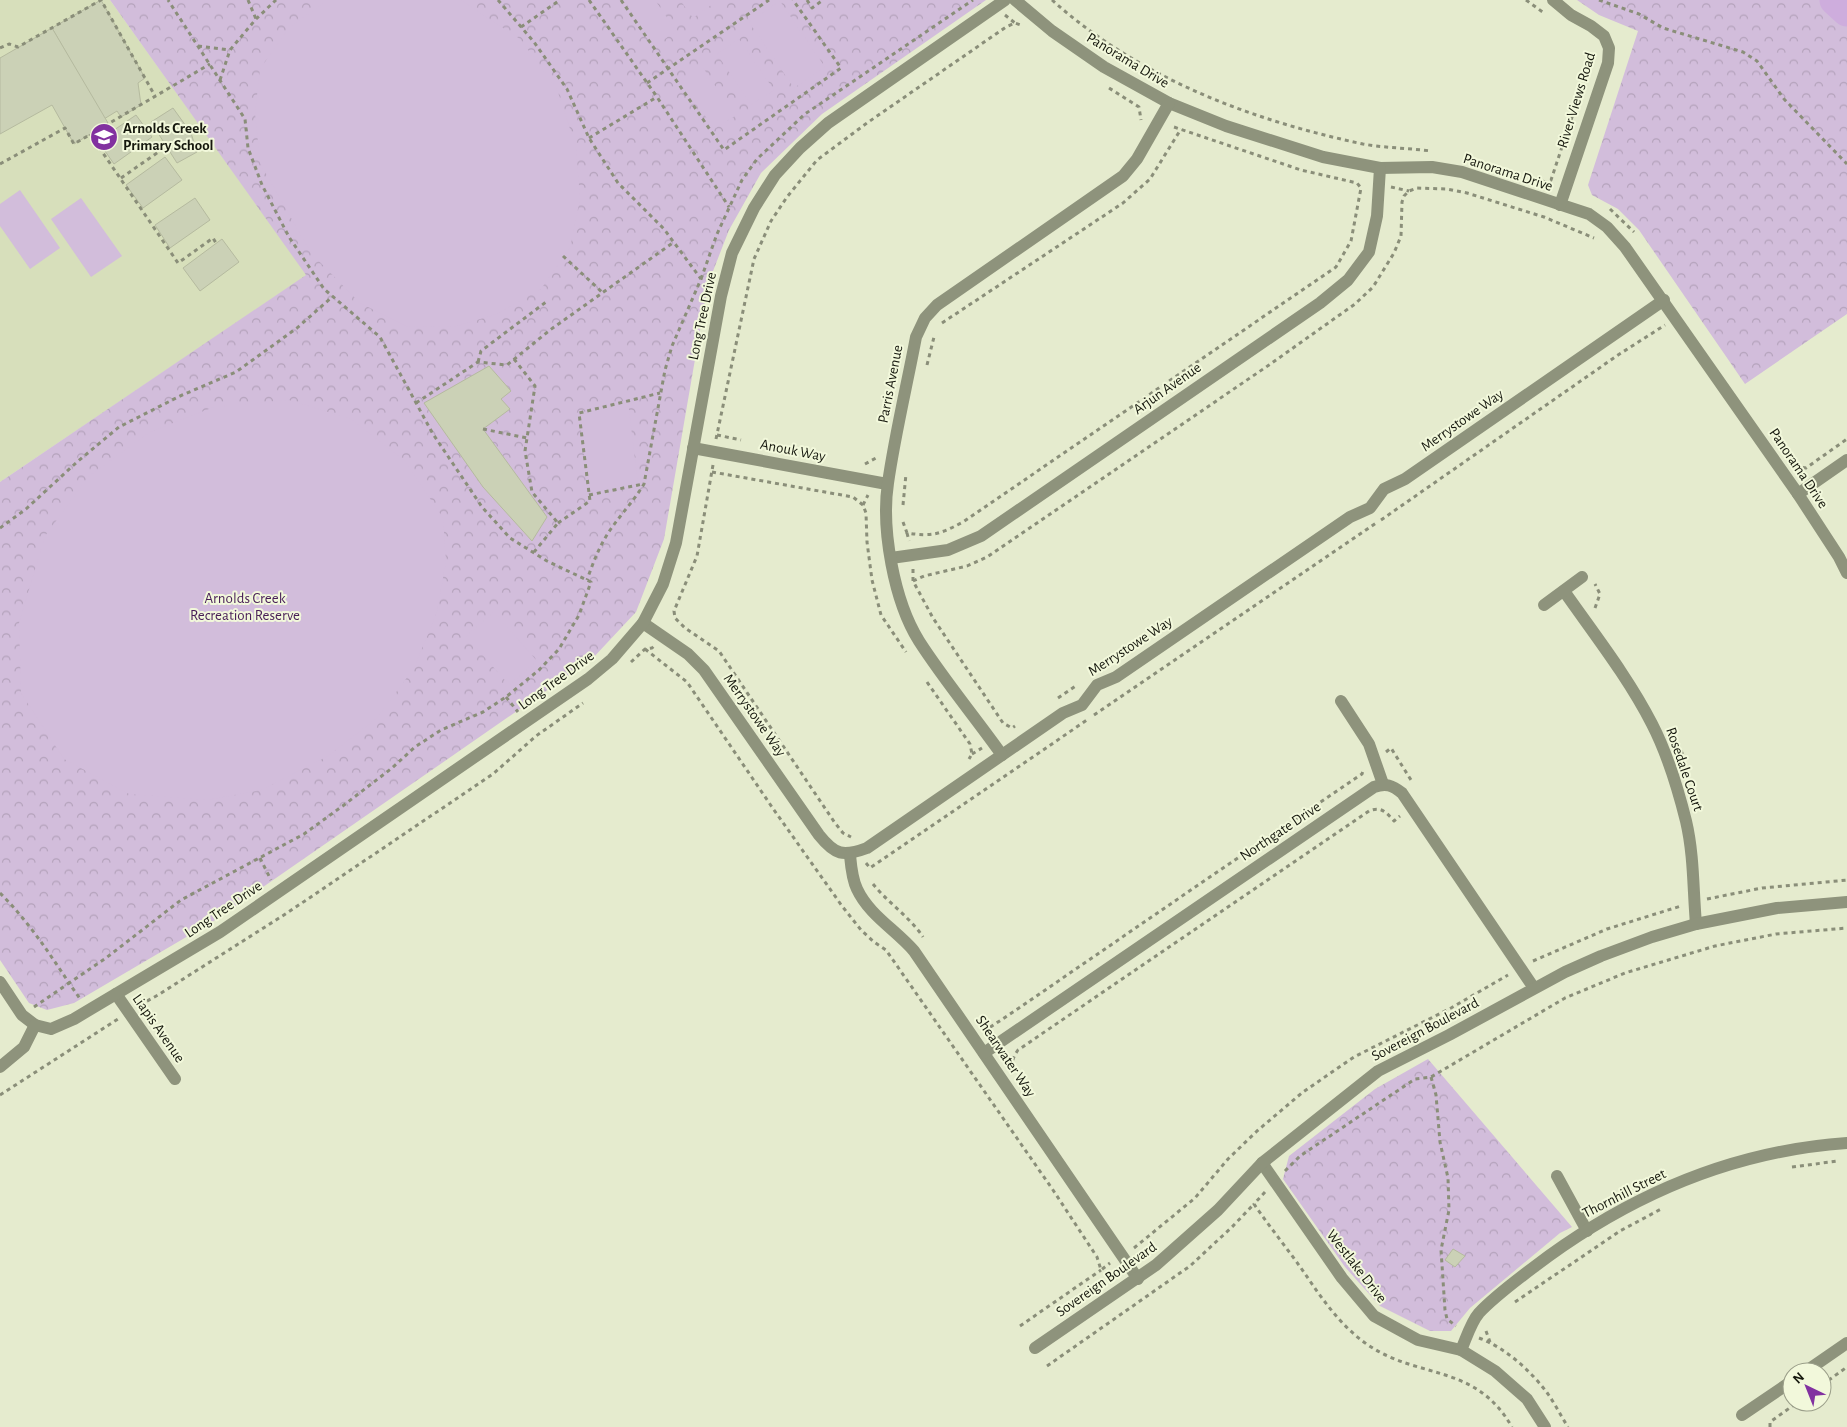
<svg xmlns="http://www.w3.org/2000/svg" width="1847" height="1427" viewBox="0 0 1847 1427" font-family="'Alegreya Sans',sans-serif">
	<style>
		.built { fill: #d7dfbb }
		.park { fill: url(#park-crowns) }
		.pitch { fill: #d2bddb }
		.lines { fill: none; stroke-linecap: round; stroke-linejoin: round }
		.river { stroke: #ceaddd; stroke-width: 31 }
		.building { fill: #cbd1b6; stroke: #b5ba9f }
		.path { stroke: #8a8e79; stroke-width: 3; stroke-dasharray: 4 4; stroke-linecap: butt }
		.minor { stroke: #8e937c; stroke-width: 12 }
		.labels { text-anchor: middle; stroke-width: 4; stroke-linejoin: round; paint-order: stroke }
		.street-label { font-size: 15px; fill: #16180e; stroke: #f2f8db }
		.poi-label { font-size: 15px; font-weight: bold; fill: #16180e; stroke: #f2f8db; text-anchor: start }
		.park-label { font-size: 15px; fill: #481e57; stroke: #f2f8db }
	</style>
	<defs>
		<pattern id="park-crowns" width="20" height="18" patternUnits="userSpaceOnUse" patternTransform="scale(1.25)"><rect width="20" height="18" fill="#d2bddb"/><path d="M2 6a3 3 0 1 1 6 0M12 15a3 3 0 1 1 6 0" fill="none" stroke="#b4a2bb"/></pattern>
	</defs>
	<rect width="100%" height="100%" fill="#e5ebce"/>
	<polygon class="built" points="0,0 110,0 307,275 0,482"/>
	<g class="park">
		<polygon points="110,0 986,0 822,114 761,173 729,230 708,284 664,539 636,612 592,659 217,919 74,1003 47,1010 29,1003 0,960 0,482 306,275"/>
		<polygon points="1577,0 1847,0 1847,314 1745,384 1639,230 1618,209 1592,195 1588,185 1638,31 1599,15"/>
		<polygon points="1428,1059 1572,1227 1560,1233 1470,1308 1451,1331 1430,1331 1380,1306 1345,1267 1283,1179 1289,1156 1375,1089"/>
	</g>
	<g class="pitch">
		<polygon points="327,0 461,0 520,39 557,89 576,147 580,199 570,248 541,289 497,314 457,326 408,327 360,303 311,253 260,163 255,113 260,69 288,29"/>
		<polygon points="624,0 655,0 676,31 655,46"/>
		<polygon points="680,0 712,0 714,3 693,18"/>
		<polygon points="780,1 825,67 794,88 749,22"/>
		<polygon points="739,39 774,90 751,105 717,54"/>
		<polygon points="702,66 735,116 714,129 681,80"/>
		<polygon points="20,190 60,248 30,269 0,226 0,204"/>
		<polygon points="81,198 122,256 91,277 51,219"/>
		<polygon points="289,400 351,419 405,461 443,518 446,561 437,612 414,668 377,718 328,756 261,790 207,800 129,794 64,759 21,693 19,623 45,536 89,476 150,432 214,407"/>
		<polygon points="628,401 638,485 589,495 579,413"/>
		<polygon points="494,612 537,661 509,685 466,636"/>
	</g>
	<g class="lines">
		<polyline class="river" points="1835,0 1847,11"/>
	</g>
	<g class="building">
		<polygon points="101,0 145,78 138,83 141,105 121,117 117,111 104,119 52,28"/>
		<polygon points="52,28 108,123 74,144 52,105 0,134 0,58"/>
		<polygon points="173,108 191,133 197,152 177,163 151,122"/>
		<polygon points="136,115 152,137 114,164 98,141"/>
		<polygon points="165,157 182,180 143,208 126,185"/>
		<polygon points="195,198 210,220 170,248 155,225"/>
		<polygon points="222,239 239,262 200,291 183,268"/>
		<polygon points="489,366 511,391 501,399 510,409 483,429 547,517 532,541 483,487 424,403"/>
		<polygon points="1453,1249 1465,1256 1455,1267 1445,1260"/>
	</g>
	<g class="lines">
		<g class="path">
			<polyline points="248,0 256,19"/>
			<path d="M498 0 534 42 567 89 589 138 618 183 664 229 701 279 672 346 665 370 644 484C635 499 623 512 613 526 601 542 594 560 587 580"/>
			<polyline points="589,0 657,97 729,207"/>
			<polyline points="621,0 724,150 841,68 793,0"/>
			<polyline points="807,0 812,8 823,0"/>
			<path d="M1052 0C1139 78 1250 120 1363 144 1385 148 1408 148 1431 151"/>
			<polyline points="1526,0 1544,13"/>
			<polyline points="1599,0 1639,14 1663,28 1743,52 1757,61 1784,99 1847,164"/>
			<polyline points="1005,15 1015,23"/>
			<polyline points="521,27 560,0"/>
			<polyline points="198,46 230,50"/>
			<polyline points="0,48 9,44 18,47 101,0 155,96"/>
			<polyline points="220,80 230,50 256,19 276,0"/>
			<polyline points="647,83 769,0"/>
			<polyline points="1109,88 1139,107 1141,120"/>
			<polyline points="90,134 178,263 213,238 216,243"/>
			<polyline points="589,138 657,97"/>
			<polyline points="0,164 65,128 74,144 210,64"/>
			<polyline points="121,178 167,146"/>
			<polyline points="1535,179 1546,182 1551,180 1593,54"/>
			<polyline points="1391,187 1409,191"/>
			<polyline points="1610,209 1634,232"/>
			<polyline points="563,256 603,293"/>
			<polyline points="701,279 717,234 742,180 757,159 805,114 973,0"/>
			<polyline points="942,323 1123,203 1150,179 1181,129"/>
			<polyline points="514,359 535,386 525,451 532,492 558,523 534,552"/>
			<polyline points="478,362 481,351 546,302"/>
			<polyline points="927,365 934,337"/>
			<polyline points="416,403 478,362 507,365 550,330 674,242"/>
			<polyline points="483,429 527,438"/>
			<polyline points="717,435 741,440"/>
			<polyline points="716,439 754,259 771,221 787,197 817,160 867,123 1006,27 1015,23 1021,25"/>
			<polyline points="865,464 876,458"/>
			<polyline points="713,465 697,556 674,611 675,618 685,628 719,651 835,823 843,833 851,837"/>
			<polyline points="1795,466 1806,468 1847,439"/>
			<polyline points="712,472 853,497 863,505 866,513 867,542 872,580 881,615 906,652"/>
			<polyline points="589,495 643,484"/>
			<polyline points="863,505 868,495"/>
			<polyline points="903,505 906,474"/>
			<polyline points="1381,520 1618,355 1665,325"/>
			<path d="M903 522 907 533C933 537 940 534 963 522L1336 267 1351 241 1361 188 1357 183 1301 170 1171 126"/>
			<polyline points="558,523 590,501 579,413 660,393"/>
			<polyline points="0,528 26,509 77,462 119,427 180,396 236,372 297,328 332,297"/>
			<polyline points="907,533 909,541"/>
			<polyline points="913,569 913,581 933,618 1003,723 1012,728 1015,726"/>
			<polyline points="913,581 924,576 967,566 987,557 1269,365 1355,304 1373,287 1394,253 1401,236 1402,202 1404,196 1409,191 1417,188 1447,189 1467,193 1544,217 1594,238"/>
			<polyline points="1595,608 1600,594 1595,584"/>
			<polyline points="645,649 687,682 774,810 842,906 861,930 874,942 886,950 1053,1190 1097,1257 1101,1270 1110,1263"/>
			<polyline points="631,662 645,649 652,648 654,646"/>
			<polyline points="927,682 970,744 972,754 969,759"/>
			<polyline points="506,697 518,712"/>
			<polyline points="1058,698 1077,685"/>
			<polyline points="1094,715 1376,523"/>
			<polyline points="1678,743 1684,758"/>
			<polyline points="1386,752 1391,748 1411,780"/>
			<polyline points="972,754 982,748"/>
			<polyline points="260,858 271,880"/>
			<polyline points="866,863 870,868 1087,720"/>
			<path d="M873 884C888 903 910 917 923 937"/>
			<path d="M0 893C27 920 48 951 69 983L106 958 181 900 304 834 344 805 392 768 415 747 441 730 483 712 506 697 539 670 559 649 579 615 591 582 547 561 510 538 482 507 433 434 380 337 324 289 289 237 262 185 248 148 245 119 168 0"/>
			<polyline points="1707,899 1762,888 1847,880"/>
			<polyline points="1533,961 1607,929 1681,906"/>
			<polyline points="140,1005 158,995 287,913 493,774 536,736 583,703"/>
			<polyline points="34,1007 69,983 81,1000"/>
			<polyline points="983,1025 989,1028 1019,1008 1204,881 1362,774 1363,771"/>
			<path d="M1013 1068C1011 1061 1014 1056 1018 1050L1369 811C1381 806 1386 812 1394 821L1400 816"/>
			<polyline points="1431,1077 1436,1095 1440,1142 1448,1178 1449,1210 1441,1250 1445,1310 1447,1319 1456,1326"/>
			<polyline points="0,1095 118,1019"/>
			<polyline points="1792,1167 1838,1161"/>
			<polyline points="1285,1171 1300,1156 1415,1079 1431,1077 1565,998 1625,973 1715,946 1776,934 1847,928"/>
			<path d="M1265 1192 1254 1204C1269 1226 1286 1247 1301 1268 1321 1297 1339 1325 1368 1345 1420 1380 1475 1363 1512 1427"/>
			<polyline points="1134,1248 1195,1198 1228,1159 1257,1131 1303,1092 1354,1057 1451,1008 1508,975"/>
			<polyline points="1515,1302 1620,1231 1663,1208"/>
			<polyline points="1020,1326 1101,1270"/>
			<polyline points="1486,1331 1490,1342"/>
			<path d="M1479 1338C1506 1348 1531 1371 1548 1394 1555 1404 1561 1416 1568 1427"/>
			<polyline points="1047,1366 1190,1266 1232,1227 1254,1204"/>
			<polyline points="1822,1385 1847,1367"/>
			<polyline points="1770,1427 1770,1422 1798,1402"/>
		</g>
		<g class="minor">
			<polyline points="1015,0 1052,31 1104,67 1169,103 1226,126 1323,157 1380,168 1432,167 1462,172 1589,214 1607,227 1625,247 1798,494 1839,557 1847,573"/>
			<polyline points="1553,0 1571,15 1591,26 1604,36 1609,48 1608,63 1560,205"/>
			<polyline points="693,448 887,484"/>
			<polyline points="1798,494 1847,460"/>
			<polyline points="891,558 948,550 981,536 1320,303 1348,280 1369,252 1377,216 1380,168"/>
			<path d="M1564 591C1594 634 1628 677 1652 724 1668 755 1678 789 1686 821 1694 855 1693 890 1696 924"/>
			<polyline points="1544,605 1582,577"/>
			<path d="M643 623 688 654 704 670 819 835C835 855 843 857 867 848L1063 713 1082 705 1097 685 1116 677 1350 517 1370 508 1384 489 1405 479 1664 300"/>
			<polyline points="1341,701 1369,744 1383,784"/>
			<path d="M1002 755C975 717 944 680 919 641 894 601 881 529 888 483 895 434 907 385 916 337L925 318 937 305 1123 176 1137 159 1169 103"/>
			<path d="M850 855C851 866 852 879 857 889 869 915 896 930 914 951L1138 1279"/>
			<polyline points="0,982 22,1015 35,1025"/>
			<polyline points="116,994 175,1079"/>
			<path d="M984 1053 1374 787C1386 783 1392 785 1402 793L1534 988"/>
			<polyline points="0,1067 24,1047 35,1025 51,1029 74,1019 220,932 588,679 612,659 643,623 663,584 676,543 721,296 732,253 754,208 775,175 800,148 828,123 1005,0"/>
			<polyline points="1262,1163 1342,1278 1374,1316 1418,1340 1461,1350 1495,1371 1527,1399 1545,1427"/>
			<polyline points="1557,1176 1587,1231"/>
			<polyline points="1035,1348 1156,1265 1218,1210 1262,1163 1378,1071 1449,1035 1565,972 1601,956 1652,937 1696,924 1777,908 1847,902"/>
			<path d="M1461 1350C1466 1339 1471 1322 1479 1313 1493 1298 1518 1279 1534 1267 1626 1197 1731 1151 1847 1143"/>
			<polyline points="1805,1372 1847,1343"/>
			<polyline points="1742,1415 1792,1381"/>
		</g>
	</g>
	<defs>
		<g id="school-disc" transform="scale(1.4375)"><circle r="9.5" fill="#8231a0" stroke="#f2f8db"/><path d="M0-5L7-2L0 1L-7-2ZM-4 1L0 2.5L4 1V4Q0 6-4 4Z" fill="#fff"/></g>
	</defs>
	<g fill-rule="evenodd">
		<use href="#school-disc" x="104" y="137"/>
	</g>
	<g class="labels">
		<g class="street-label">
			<text transform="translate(1128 60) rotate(31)" y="5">Panorama Drive</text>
			<text transform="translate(1576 100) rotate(-73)" y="5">River Views Road</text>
			<text transform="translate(1508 172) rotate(18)" y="5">Panorama Drive</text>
			<text transform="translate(702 316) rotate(-78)" y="5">Long Tree Drive</text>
			<text transform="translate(890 384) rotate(-79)" y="5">Parris Avenue</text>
			<text transform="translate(1167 388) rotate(-35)" y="5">Arjun Avenue</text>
			<text transform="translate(1462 420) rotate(-35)" y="5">Merrystowe Way</text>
			<text transform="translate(793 450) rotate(11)" y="5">Anouk Way</text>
			<text transform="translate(1799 468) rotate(56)" y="5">Panorama Drive</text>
			<text transform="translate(1130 646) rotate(-33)" y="5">Merrystowe Way</text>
			<text transform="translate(556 680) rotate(-36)" y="5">Long Tree Drive</text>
			<text transform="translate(755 715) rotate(55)" y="5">Merrystowe Way</text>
			<text transform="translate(1685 769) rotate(71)" y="5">Rosedale Court</text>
			<text transform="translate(1280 831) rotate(-34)" y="5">Northgate Drive</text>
			<text transform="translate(223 909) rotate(-34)" y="5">Long Tree Drive</text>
			<text transform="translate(159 1028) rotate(55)" y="5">Liapis Avenue</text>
			<text transform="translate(1425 1029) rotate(-28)" y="5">Sovereign Boulevard</text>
			<text transform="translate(1006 1056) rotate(56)" y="5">Shearwater Way</text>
			<text transform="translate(1624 1193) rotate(-27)" y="5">Thornhill Street</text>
			<text transform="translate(1357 1266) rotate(52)" y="5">Westlake Drive</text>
			<text transform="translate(1106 1279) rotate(-35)" y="5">Sovereign Boulevard</text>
		</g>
		<g class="poi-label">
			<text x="123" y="133">Arnolds Creek<tspan x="123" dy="17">Primary School</tspan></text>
		</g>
		<g class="park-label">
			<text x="245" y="603">Arnolds Creek<tspan x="245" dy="17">Recreation Reserve</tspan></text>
		</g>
	</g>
	<g transform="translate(1807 1387) rotate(317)"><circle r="24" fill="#f2f8db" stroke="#9a9e89"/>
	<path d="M0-4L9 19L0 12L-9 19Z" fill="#8231a0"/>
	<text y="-8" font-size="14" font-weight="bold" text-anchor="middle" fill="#16180e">N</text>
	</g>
</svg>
